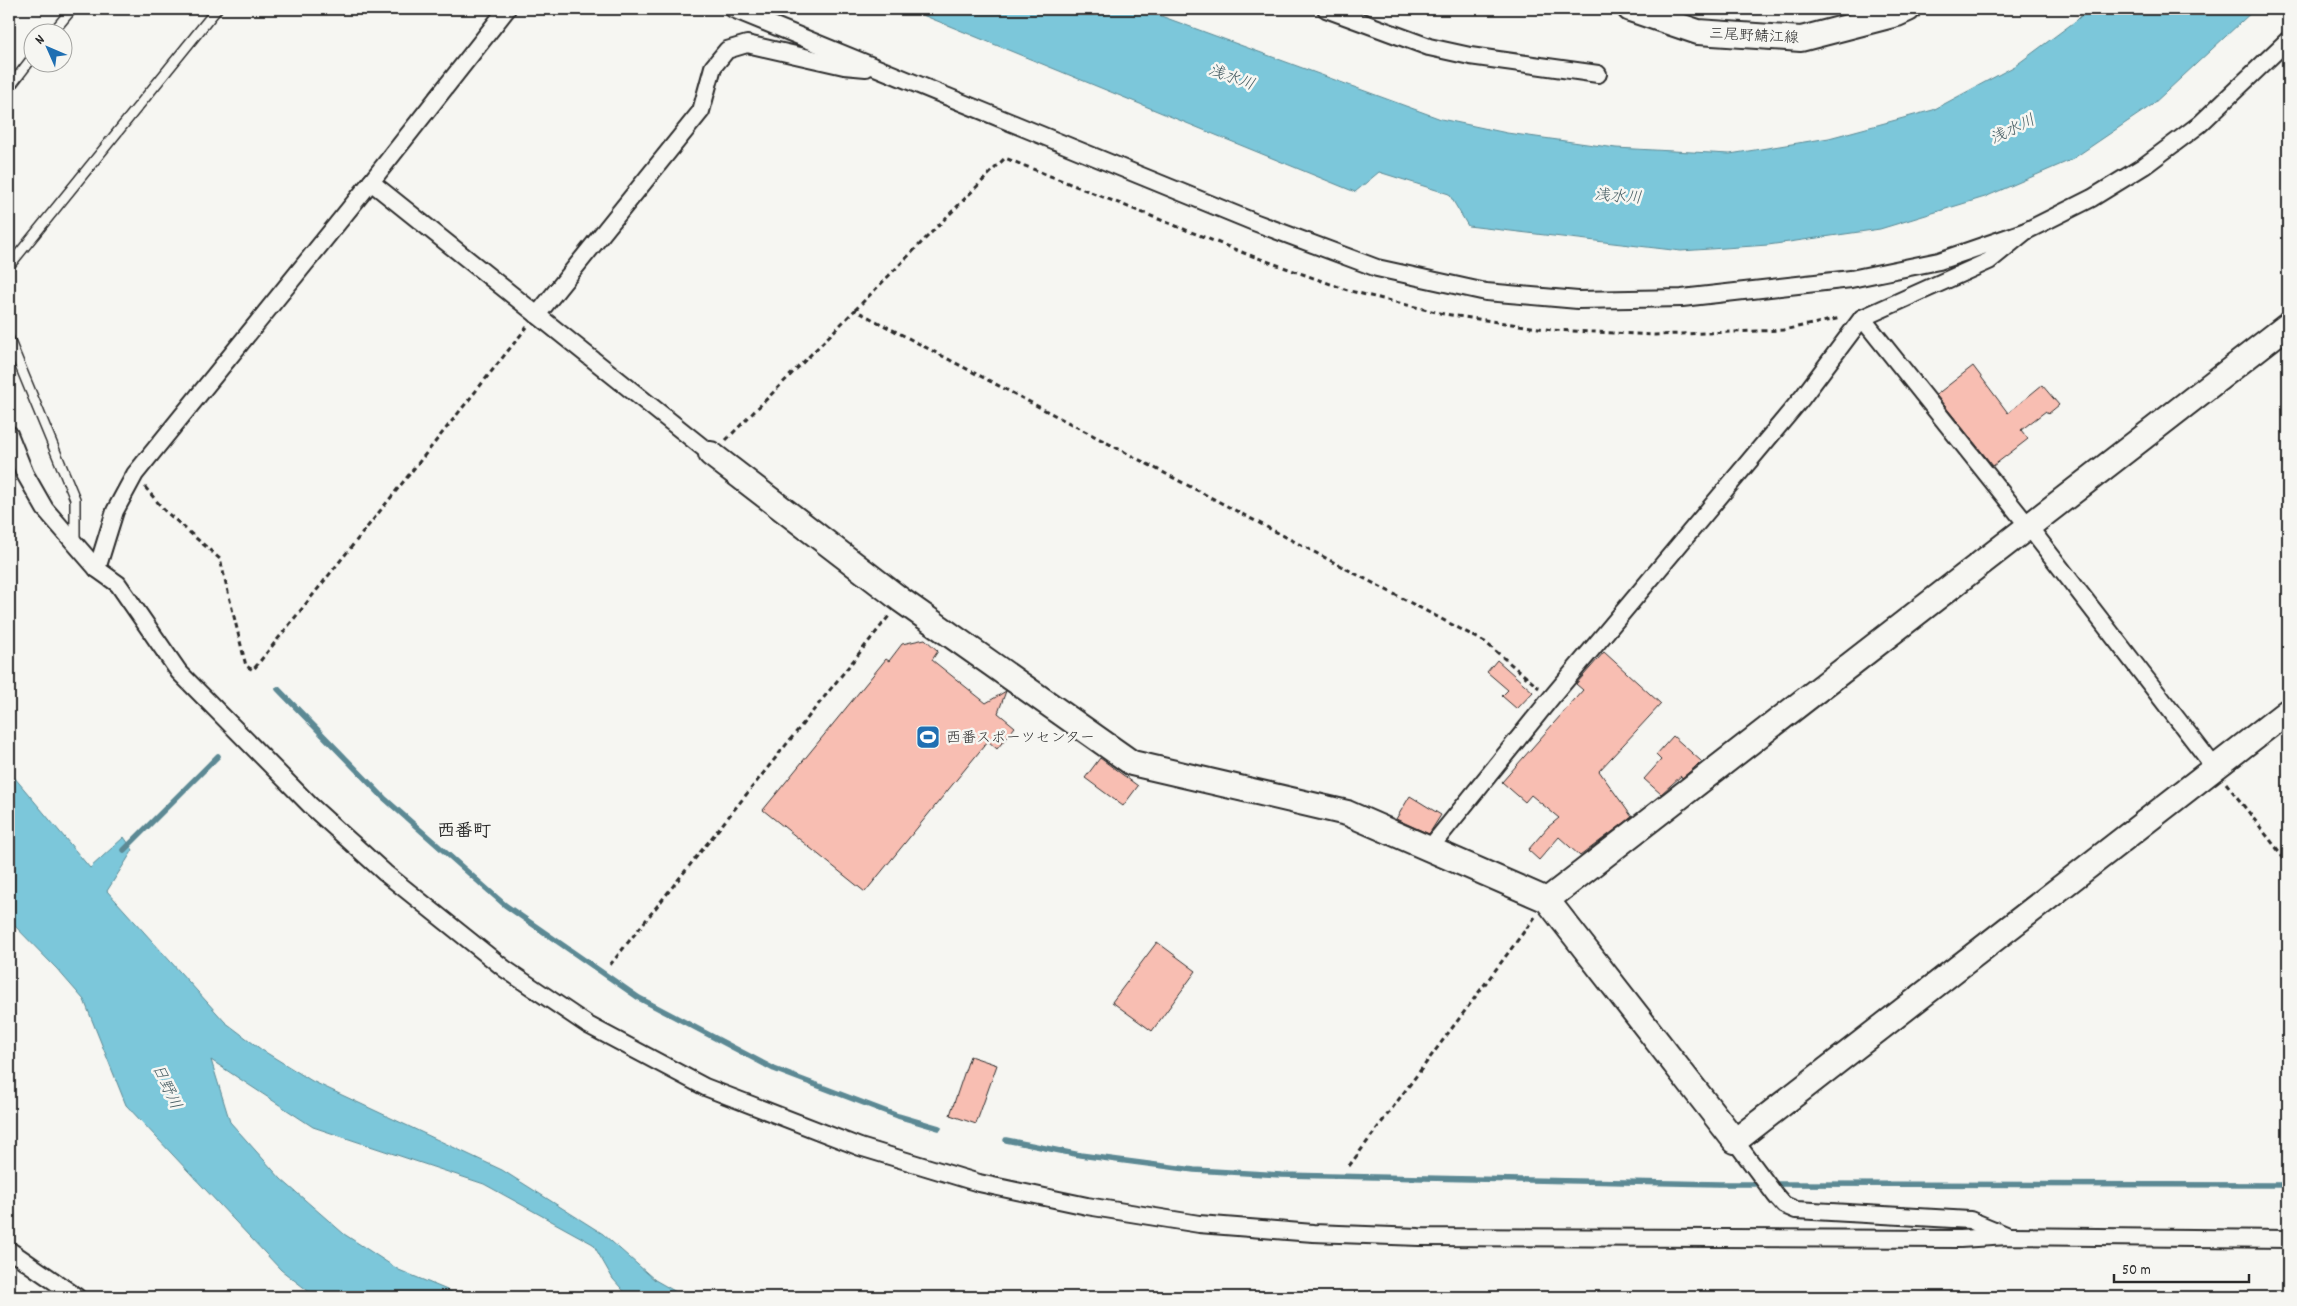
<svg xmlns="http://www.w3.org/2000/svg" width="2297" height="1306" viewBox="0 0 2297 1306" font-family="Dekko,'Klee One',sans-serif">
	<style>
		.water { fill: #7bc7da; stroke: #5b8994 }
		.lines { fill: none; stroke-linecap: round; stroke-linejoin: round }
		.stream { stroke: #5b8994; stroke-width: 5.5 }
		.building { fill: #f8beb2; stroke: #2b2b2b }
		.lane-casing { stroke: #2b2b2b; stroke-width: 12 }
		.street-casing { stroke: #2b2b2b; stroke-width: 20 }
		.secondary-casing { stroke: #2b2b2b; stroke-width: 28 }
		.path { stroke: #2b2b2b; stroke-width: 3; stroke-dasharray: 5 4; stroke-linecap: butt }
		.lane { stroke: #f6f6f2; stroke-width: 9 }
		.street { stroke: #f6f6f2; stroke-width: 16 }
		.secondary { stroke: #f6f6f2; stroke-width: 24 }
		.labels { text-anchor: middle; stroke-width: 5; stroke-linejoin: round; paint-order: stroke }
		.street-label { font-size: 15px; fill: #2b2b2b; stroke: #f6f6f2 }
		.poi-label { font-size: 15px; fill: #2b2b2b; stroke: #f6f6f2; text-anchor: start }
		.water-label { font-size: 16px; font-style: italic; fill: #435a60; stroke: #f6f6f2 }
		.quarter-label { font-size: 18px; font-weight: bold; fill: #2b2b2b; stroke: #f6f6f2 }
	</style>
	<rect width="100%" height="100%" fill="#f6f6f2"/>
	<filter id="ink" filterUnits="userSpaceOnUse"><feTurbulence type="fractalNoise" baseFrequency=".02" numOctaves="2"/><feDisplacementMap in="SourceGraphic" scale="10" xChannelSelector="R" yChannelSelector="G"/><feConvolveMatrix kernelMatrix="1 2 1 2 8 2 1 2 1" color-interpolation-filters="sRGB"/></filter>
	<g filter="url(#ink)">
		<g class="water">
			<polygon points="908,9 1142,9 1441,119 1507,133 1616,148 1730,154 1829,138 1933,110 2015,66 2077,20 2088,9 2255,9 2152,105 2071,160 1985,197 1880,229 1768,245 1681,251 1468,226 1449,194 1379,172 1355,192"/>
			<polygon points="9,771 90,868 124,837 133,850 107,891 225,1022 262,1050 312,1081 502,1170 603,1234 655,1280 685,1297 629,1297 613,1279 593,1244 484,1184 313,1127 211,1060 230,1122 281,1179 344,1234 399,1270 464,1297 316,1297 281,1270 126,1105 84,1000 57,969 9,920"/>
		</g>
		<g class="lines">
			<g class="stream">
				<polyline points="278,689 384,798 505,905 639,998 774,1069 898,1116 939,1128"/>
				<polyline points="124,850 218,756"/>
				<polyline points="1006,1140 1080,1155 1194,1170 1281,1175 1719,1184 2288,1185"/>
			</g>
		</g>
		<g class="building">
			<polygon points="1973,366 2008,413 2042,385 2059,405 2048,414 2046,411 2021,430 2028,439 1993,466 1936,395"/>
			<polygon points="925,639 938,651 932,660 986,703 1006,691 998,713 1015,727 997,749 988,741 865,892 763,810 886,659 889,661 902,644"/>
			<polygon points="1604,652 1661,704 1599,771 1632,817 1580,856 1559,837 1539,860 1528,850 1548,827 1559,818 1531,795 1525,802 1502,782 1583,690 1576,684"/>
			<polygon points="1497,660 1533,692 1517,709 1502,696 1508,690 1487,672"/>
			<polygon points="1673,736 1701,761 1694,768 1682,778 1681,776 1661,794 1644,779 1661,760 1656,755"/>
			<polygon points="1100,758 1138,786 1123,806 1085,778"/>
			<polygon points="1410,796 1441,815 1429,834 1396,819"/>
			<polygon points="1157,942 1196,971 1152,1031 1112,1002"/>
			<polygon points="970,1056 997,1065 976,1124 950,1115"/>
		</g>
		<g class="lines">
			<g class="lane-casing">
				<g id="lane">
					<polyline points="53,32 72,9"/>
					<polyline points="9,88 32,58"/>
					<polyline points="9,266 217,9"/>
					<polyline points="9,339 75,499 75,542"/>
				</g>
			</g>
			<g class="street-casing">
				<g id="street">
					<polyline points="733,9 1254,222 1377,268 1486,292 1578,300 1682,298 1851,279 1939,261 2026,231"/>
					<polyline points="1326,9 1429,47 1470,56 1598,74"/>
					<polyline points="371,182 711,454"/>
					<polyline points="537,315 701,111 713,67 727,50 747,44 844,66 866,68"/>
					<polyline points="1862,318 2029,527 2215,768"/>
					<polyline points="9,434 25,474 45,509 97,569 118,584 179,672 311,806 385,873 505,969 588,1025 705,1087 860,1147 979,1183 1087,1206 1199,1224 1313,1233 1419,1237 1960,1239 2008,1236 2288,1239"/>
					<polyline points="97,569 115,511 135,474 371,182 507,9"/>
					<polyline points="1429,849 1551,698 1802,398 1862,318 1989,261 2026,231 2092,198 2144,166 2200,124 2288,40"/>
					<polyline points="1735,1141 1776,1196 1784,1205 1796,1210 1970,1220 2006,1235"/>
					<polyline points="9,1250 77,1297"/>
				</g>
			</g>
			<g class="secondary-casing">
				<g id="secondary">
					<polyline points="1630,9 1698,32 1801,39 1897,14 1908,9"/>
					<polyline points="711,454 901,600 1132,763 1347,813 1547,900 1735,1141 2288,711"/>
					<polyline points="1547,900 2288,325"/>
				</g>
			</g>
			<g class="path">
				<polyline points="855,310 1005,158 1244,253 1350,291 1444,314 1552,330 1655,335 1783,330 1841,318"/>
				<polyline points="726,440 855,310 1485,642 1539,688"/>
				<polyline points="145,487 164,510 220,559 246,666 253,670 527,327"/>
				<polyline points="2226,783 2288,863"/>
				<polyline points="610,965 889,616"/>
				<polyline points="1349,1166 1535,917"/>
			</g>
			<use href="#lane" class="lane"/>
			<use href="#street" class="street"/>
			<use href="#secondary" class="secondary"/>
		</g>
	</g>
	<defs>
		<g id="stadium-square" transform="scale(1.25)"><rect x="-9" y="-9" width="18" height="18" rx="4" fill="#1f6fb2" stroke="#f6f6f2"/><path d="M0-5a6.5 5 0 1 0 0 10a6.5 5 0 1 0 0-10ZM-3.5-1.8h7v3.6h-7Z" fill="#fff"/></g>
	</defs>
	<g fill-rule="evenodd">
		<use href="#stadium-square" x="928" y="737"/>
	</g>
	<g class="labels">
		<g class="street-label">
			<text transform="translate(1754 35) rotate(3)" y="5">三尾野鯖江線</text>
		</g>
		<g class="poi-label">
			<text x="946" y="742">西番スポーツセンター</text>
		</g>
		<g class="water-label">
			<text transform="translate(1232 76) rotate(20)" y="6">浅水川</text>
			<text transform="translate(2012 128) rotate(-26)" y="6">浅水川</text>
			<text transform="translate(1618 195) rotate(4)" y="6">浅水川</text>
			<text transform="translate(168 1086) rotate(65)" y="6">日野川</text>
		</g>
		<g class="quarter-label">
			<text x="464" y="836">西番町</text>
		</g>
	</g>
	<rect width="2297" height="1306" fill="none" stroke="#f6f6f2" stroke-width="30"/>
	<rect x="15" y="15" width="2267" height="1276" fill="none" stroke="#2b2b2b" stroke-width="2" filter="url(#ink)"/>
	<g transform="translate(48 48) rotate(315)"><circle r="24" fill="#f6f6f2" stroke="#a5a5a2"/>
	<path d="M0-4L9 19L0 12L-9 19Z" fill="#1f6fb2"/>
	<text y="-8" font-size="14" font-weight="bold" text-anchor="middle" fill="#2b2b2b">N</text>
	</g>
	<path d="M2114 1274v8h135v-8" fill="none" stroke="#2b2b2b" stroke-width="2.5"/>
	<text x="2122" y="1274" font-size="15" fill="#2b2b2b" stroke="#f6f6f2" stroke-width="4" paint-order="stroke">50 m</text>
</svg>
